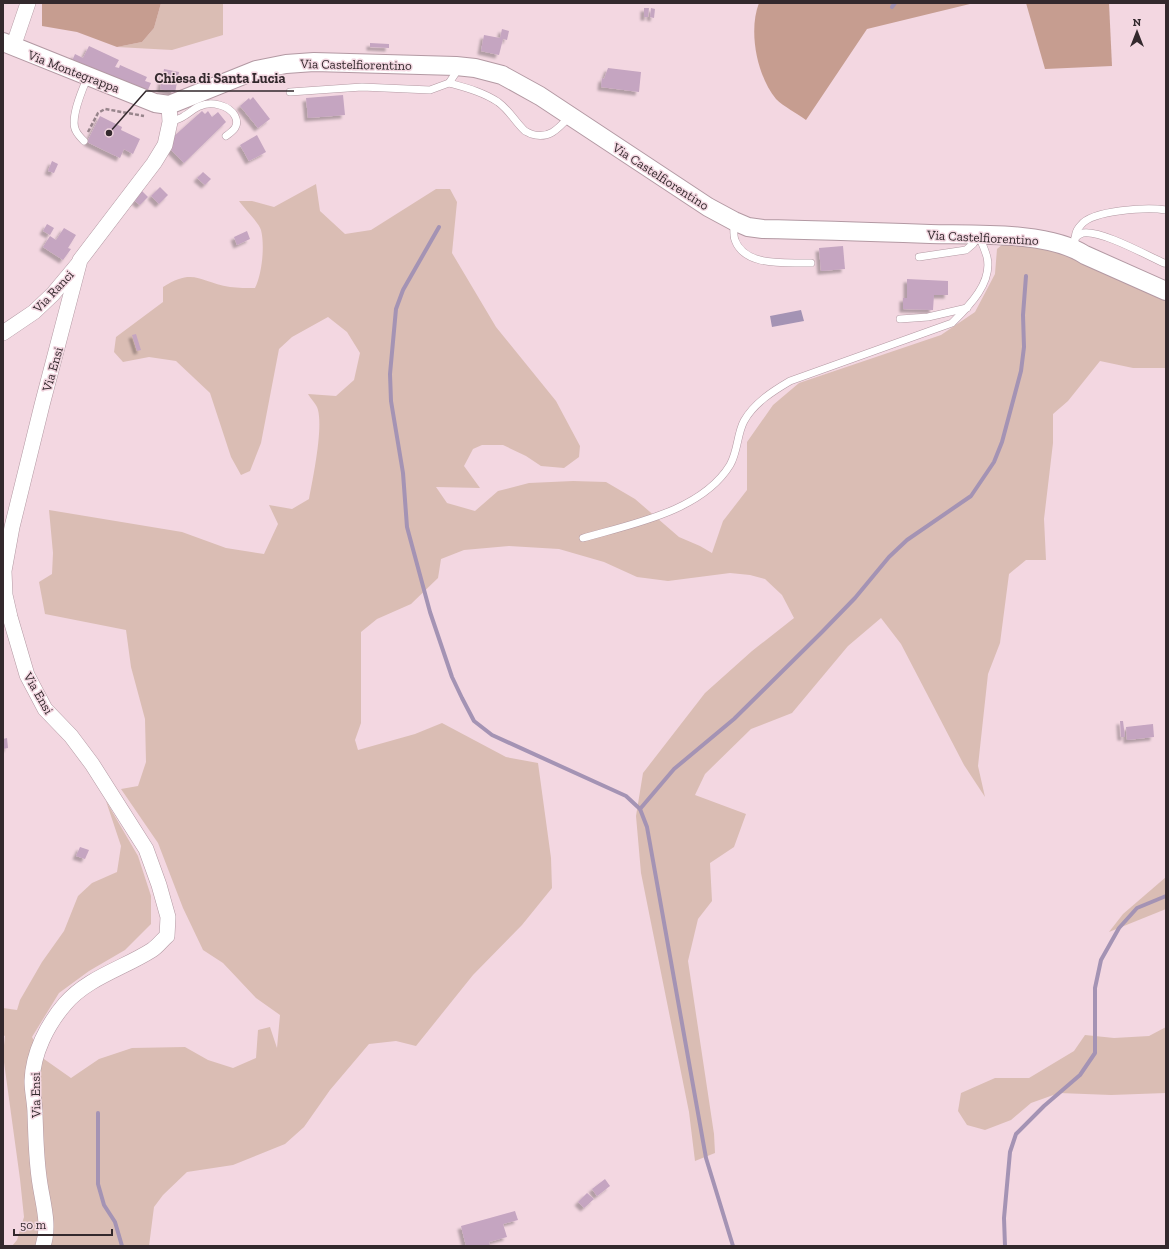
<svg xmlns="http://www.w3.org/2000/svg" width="1169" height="1249" viewBox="0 0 1169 1249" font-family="'Zilla Slab',serif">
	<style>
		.green { fill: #dabdb4 }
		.forest { fill: #c69d90 }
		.water { fill: #a493b4 }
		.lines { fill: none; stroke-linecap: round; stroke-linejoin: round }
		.stream { stroke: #a493b4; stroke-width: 4 }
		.building { fill: #c5a5c1; filter: url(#shadow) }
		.service-casing { stroke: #b399a3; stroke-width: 8 }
		.minor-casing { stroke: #b399a3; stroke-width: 16 }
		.tertiary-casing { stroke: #b399a3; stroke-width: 20 }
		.path { stroke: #97848b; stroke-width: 2.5; stroke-dasharray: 4 2; stroke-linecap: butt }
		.service { stroke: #fff; stroke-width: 7 }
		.minor { stroke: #fff; stroke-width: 15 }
		.tertiary { stroke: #fff; stroke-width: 18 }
		.labels { text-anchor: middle; stroke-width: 3; stroke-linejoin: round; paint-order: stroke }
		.street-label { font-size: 13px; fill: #33292d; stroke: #f3d7e1 }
		.leader { fill: none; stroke: #33292d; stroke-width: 1.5 }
		.callout-dot { fill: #33292d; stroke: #f3d7e1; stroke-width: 1.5 }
		.callout-label { font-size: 14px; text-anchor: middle; font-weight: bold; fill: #33292d; stroke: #f3d7e1; stroke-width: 3; stroke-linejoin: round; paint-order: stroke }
	</style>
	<defs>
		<filter id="shadow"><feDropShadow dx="-3.5" dy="3.5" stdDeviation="1" flood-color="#0004"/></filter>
	</defs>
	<rect width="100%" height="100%" fill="#f3d7e1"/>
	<g class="green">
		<polygon points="161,3 223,3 223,35 172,50 117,47 142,42 154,28"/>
		<path d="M316 184 320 211 345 234 371 230 436 189H450L457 202 452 253 496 327 556 401 580 446 579 457 564 468 541 466 526 456 503 445H482L473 449 464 466 480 488 436 487 447 503 475 511 498 491 529 483 573 481 606 482 635 499 679 537 700 546 712 553 723 521 747 490V442L773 405 799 383 941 335 975 312 995 274 997 249 1005 242 1061 251 1093 268 1166 300V368H1133L1100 361 1068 401 1053 414V443L1044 519 1046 560H1026L1009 574 1000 643 988 674 978 766 985 797 964 765 901 644 881 618 848 646 792 713 751 729 705 774 695 795 746 814 734 847 710 863 712 901 698 919 688 961 714 1134 715 1153 695 1161 689 1112 641 873 636 816 643 773 705 693 752 651 794 618 782 595 765 579 750 575 730 573 668 581 637 577 604 562 559 549 509 546 464 550 441 559 438 578 411 604 377 619 361 632V723L355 740 358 750 415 734 442 723 506 757 538 763 551 858 552 888 522 925 473 975 416 1046 396 1041 369 1044 330 1090 304 1127 285 1144 233 1165 187 1172 163 1195 154 1207 149 1246H12L17 1240 24 1217 20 1179 3 1055 5 1036 3 1035V1008L17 1010 20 1000 42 962 64 931 78 896 92 883 117 872 121 846 106 801 138 856 151 896V924L125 950 89 971 59 993 32 1037 44 1059 71 1078 99 1059 132 1048 185 1047 208 1060 233 1068 256 1058 258 1030 270 1027 277 1048 280 1015 256 998 223 963 203 950 183 908 158 843 121 789 138 786 146 762 145 719 131 667 126 630 45 614 39 582 52 574 53 553 49 510 182 532 226 548 264 554 278 524 269 505 292 509 309 499C313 478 323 430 318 410 317 405 311 399 308 394L336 396 354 380 360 353 347 332 328 317 292 337 279 349 261 443 250 471 241 475 231 457 210 393 176 361 149 357 123 362 114 352 116 337 163 302V287C194 267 200 282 230 287 238 288 247 288 255 288 262 274 265 246 261 230 259 223 244 208 239 201H252L274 207Z"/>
		<polygon points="1166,877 1166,909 1109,932 1123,914"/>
		<polygon points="1166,1027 1166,1093 1111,1095 1059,1093 1031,1103 1011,1120 985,1130 967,1125 958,1111 961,1093 995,1078 1029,1078 1074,1051 1085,1035 1114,1038 1149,1036"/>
	</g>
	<g class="forest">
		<polygon points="42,3 161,3 154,28 142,42 117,47 77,32 42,26"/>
		<path d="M759 3H974L867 29 806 120C797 113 784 107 776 99 757 76 748 31 759 3Z"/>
		<polygon points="1026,3 1109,3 1112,66 1045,69"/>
	</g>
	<polygon class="water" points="801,310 804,321 772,327 770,316"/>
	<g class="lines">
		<g class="stream">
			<polyline points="892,7 895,3"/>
			<polyline points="439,227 403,290 396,309 390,374 391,401 403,473 407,527 430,612 452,677 462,698 474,721 492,735 626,796 640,809 647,827 706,1158 733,1246"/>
			<polyline points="640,809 674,769 734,719 822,632 855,598 889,557 907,540 971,496 994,462 1002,442 1021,371 1024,347 1023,315 1026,276"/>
			<polyline points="98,1113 98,1184 104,1205 115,1222 122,1246"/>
			<polyline points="1005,1246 1004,1218 1010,1152 1016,1134 1044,1106 1080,1075 1095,1053 1095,988 1101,960 1119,928 1137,908 1166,896"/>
		</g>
	</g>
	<g class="building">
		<polygon points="644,8 649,8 648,17 644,17"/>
		<polygon points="651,8 655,9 654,18 650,17"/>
		<polygon points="502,29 509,31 507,40 503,39 499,55 481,51 484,35 500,38"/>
		<polygon points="370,43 389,44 389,48 370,47"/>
		<polygon points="89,46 119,60 115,67 119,68 120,65 147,77 145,81 151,83 147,92 72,61 75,54 83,58"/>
		<polygon points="608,68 641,72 639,92 601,87 602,78 604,79"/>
		<polygon points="164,69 179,72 175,93 160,89"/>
		<polygon points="343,95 345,115 308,118 306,98"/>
		<polygon points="253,97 270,119 258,128 240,106 249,98 250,100"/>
		<polygon points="202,111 205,114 208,111 212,117 218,112 226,122 184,163 169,148 172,138"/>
		<polygon points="100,116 122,127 121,130 140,139 133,154 124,149 120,158 87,142"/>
		<polygon points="257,135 266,152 249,161 240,145"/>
		<polygon points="52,161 58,164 54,173 48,171"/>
		<polygon points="203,172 211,179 205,185 197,178"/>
		<polygon points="160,187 168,195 159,204 151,196"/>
		<polygon points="142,191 148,197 140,205 135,201"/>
		<polygon points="47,224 54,228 50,235 43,231"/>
		<polygon points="64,228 76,235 68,248 71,249 63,260 43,247 50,236 56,240"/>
		<polygon points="247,231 250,239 237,245 234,237"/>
		<polygon points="843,246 845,269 821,271 819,248"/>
		<polygon points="907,279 948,281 948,295 934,295 933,310 903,309 903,298 907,298"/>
		<polygon points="136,334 141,350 137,351 132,335"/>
		<polygon points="1120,721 1123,721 1125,737 1121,737"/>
		<polygon points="1153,724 1154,737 1127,740 1126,727"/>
		<polygon points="7,738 8,748 3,749 3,739"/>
		<polygon points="80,847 89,850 85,859 76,856"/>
		<polygon points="605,1179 610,1186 597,1196 592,1189"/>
		<polygon points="587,1193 594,1199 584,1208 578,1202"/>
		<polygon points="515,1211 518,1220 503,1224 507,1237 489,1242 490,1246 466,1246 461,1226"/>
	</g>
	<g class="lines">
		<g class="service-casing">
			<g id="service">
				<path d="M449 83C467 88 483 92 498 102 509 110 514 120 523 129 525 132 528 132 531 134 549 140 559 128 570 116"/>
				<polyline points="290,92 362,87 430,90 449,83 455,74 456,66"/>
				<path d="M170 122C175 120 180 119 184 116 190 113 194 108 200 106 211 101 229 105 235 116 240 126 233 131 226 136"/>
				<path d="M84 141C81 138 78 135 76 131 69 119 83 88 88 76"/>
				<path d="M734 221C734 227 733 235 735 240 745 268 788 262 811 263"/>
				<path d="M1075 238C1077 236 1080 234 1083 233 1101 230 1146 255 1164 263"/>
				<path d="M1075 248C1075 239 1074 232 1081 225 1092 210 1148 207 1166 210"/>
				<polyline points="919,257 966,250 973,244 979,235"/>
				<polyline points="900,319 928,317 967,308"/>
				<path d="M583 538C632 524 702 511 730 465 738 451 737 434 744 421 754 403 773 391 790 381L952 323C968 307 993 283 987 257 985 250 982 243 979 236"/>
			</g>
		</g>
		<g class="minor-casing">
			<g id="minor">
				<polyline points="13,47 28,3"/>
				<polyline points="3,333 34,312 53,294 78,264"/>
				<path d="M43 1246C50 1226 43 1204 40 1184 36 1160 36 1138 35 1114 35 1103 32 1092 32 1081 33 1053 47 1025 65 1004 87 978 124 968 152 950 158 946 162 940 167 936L168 917 159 885 146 849 92 764 71 736 45 709 27 675 10 617 5 595 4 571 12 527 42 405 80 260 154 163 165 145 170 122 169 105"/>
			</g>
		</g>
		<g class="tertiary-casing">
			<path id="tertiary" d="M3 42 155 103 169 105 256 70 286 64 314 62 456 66 475 68 502 75 540 96 708 207 734 221 748 227 763 229C819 230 875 232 930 234 974 235 1049 231 1085 255L1166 291"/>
		</g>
		<polyline class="path" points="88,132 98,113 105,109 144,116"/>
		<use href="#service" class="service"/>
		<use href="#minor" class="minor"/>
		<use href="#tertiary" class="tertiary"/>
	</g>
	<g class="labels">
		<g class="street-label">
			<text transform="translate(356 64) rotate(1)" y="5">Via Castelfiorentino</text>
			<text transform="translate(74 71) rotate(21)" y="5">Via Montegrappa</text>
			<text transform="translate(661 176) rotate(33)" y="5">Via Castelfiorentino</text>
			<text transform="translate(983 237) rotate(3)" y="5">Via Castelfiorentino</text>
			<text transform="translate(53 291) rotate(-47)" y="5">Via Ranci</text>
			<text transform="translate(52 369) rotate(-74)" y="5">Via Ensi</text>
			<text transform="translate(39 693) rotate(60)" y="5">Via Ensi</text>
			<text transform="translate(35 1095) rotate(-91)" y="5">Via Ensi</text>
		</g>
	</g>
	<path class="leader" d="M109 133L146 91H294"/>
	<circle class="callout-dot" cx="109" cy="133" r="4"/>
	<g class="callout-label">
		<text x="220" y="83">Chiesa di Santa Lucia</text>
	</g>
	<rect width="1169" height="1249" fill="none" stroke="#33292d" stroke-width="8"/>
	<g transform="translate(1137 32)" stroke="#f3d7e1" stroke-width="3" paint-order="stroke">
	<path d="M0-3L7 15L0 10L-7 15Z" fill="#33292d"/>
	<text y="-6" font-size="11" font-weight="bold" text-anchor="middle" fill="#33292d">N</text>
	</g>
	<path d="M14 1229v6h98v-6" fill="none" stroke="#33292d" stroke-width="2"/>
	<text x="20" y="1229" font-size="12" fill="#33292d" stroke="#f3d7e1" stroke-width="3" paint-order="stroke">50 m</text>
</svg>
